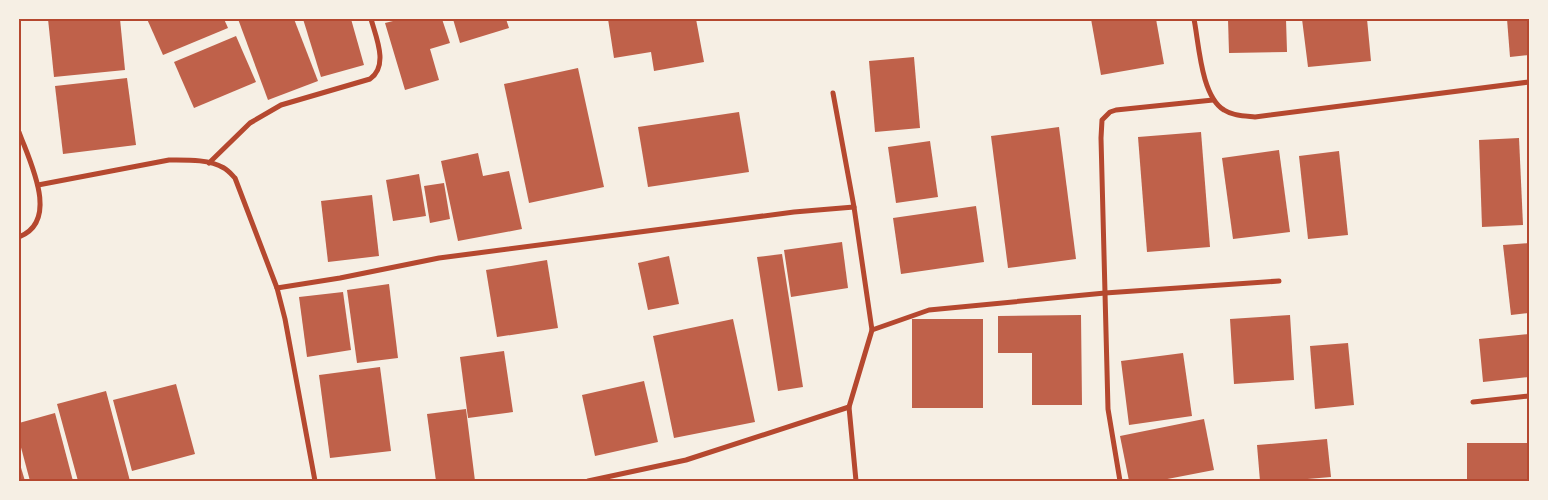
<svg xmlns="http://www.w3.org/2000/svg" width="1548" height="500" viewBox="0 0 1548 500" font-family="Ubuntu,sans-serif">
	<style>
		.building { fill: #bf614a }
		.lines { fill: none; stroke-linecap: round; stroke-linejoin: round }
		.minor { stroke: #b5482f; stroke-width: 5 }
		.neatline { fill: none; stroke: #b5482f; stroke-width: 2 }
	</style>
	<rect width="100%" height="100%" fill="#f6efe4"/>
	<g class="building">
		<polygon points="48,19 120,19 125,70 54,77"/>
		<polygon points="147,19 224,19 228,28 163,55"/>
		<polygon points="238,19 294,19 318,81 268,100"/>
		<polygon points="303,19 351,19 364,65 321,77"/>
		<polygon points="401,19 442,19 450,43 430,49 439,80 405,90 385,23"/>
		<polygon points="453,19 506,19 509,28 460,43"/>
		<polygon points="608,19 696,19 704,62 654,71 651,52 614,58"/>
		<polygon points="1091,19 1156,19 1164,64 1101,75"/>
		<polygon points="1228,19 1286,19 1287,52 1229,53"/>
		<polygon points="1302,19 1367,19 1371,61 1308,67"/>
		<polygon points="1507,19 1529,19 1529,55 1510,57"/>
		<polygon points="236,36 256,82 194,108 174,62"/>
		<polygon points="914,57 920,128 875,132 869,61"/>
		<polygon points="578,68 604,187 529,203 504,84"/>
		<polygon points="127,78 136,145 63,154 55,86"/>
		<polygon points="739,112 749,172 648,187 638,127"/>
		<polygon points="1059,127 1076,259 1008,268 991,136"/>
		<polygon points="1201,132 1210,247 1147,252 1138,137"/>
		<polygon points="1519,138 1523,225 1482,227 1479,140"/>
		<polygon points="930,141 938,197 896,203 888,147"/>
		<polygon points="1279,150 1290,232 1233,239 1222,158"/>
		<polygon points="1339,151 1348,235 1308,239 1299,156"/>
		<polygon points="478,153 483,176 509,171 522,229 458,241 441,161"/>
		<polygon points="419,174 426,216 393,221 386,180"/>
		<polygon points="444,183 450,219 430,223 424,186"/>
		<polygon points="372,195 379,256 328,262 321,201"/>
		<polygon points="976,206 984,262 901,274 893,218"/>
		<polygon points="842,242 848,288 791,297 784,250"/>
		<polygon points="1529,243 1529,313 1511,315 1503,245"/>
		<polygon points="782,254 803,387 778,391 757,257"/>
		<polygon points="669,256 679,304 648,310 638,263"/>
		<polygon points="547,260 558,328 497,337 486,270"/>
		<polygon points="389,284 398,358 357,363 347,290"/>
		<polygon points="343,292 351,350 307,357 299,297"/>
		<polygon points="1081,315 1082,405 1032,405 1032,353 998,353 998,316"/>
		<polygon points="1290,315 1294,380 1234,384 1230,319"/>
		<polygon points="733,319 755,422 674,438 653,336"/>
		<rect x="912" y="319" width="71" height="89"/>
		<polygon points="1529,334 1529,377 1483,382 1479,339"/>
		<polygon points="1348,343 1354,405 1315,409 1310,346"/>
		<polygon points="504,351 513,412 468,418 460,357"/>
		<polygon points="1183,353 1192,416 1129,425 1121,361"/>
		<polygon points="380,367 391,451 330,458 319,375"/>
		<polygon points="644,381 658,442 595,456 582,395"/>
		<polygon points="176,384 195,454 132,471 113,400"/>
		<polygon points="106,391 130,481 78,481 57,404"/>
		<polygon points="466,409 475,481 436,481 427,414"/>
		<polygon points="55,413 73,481 30,481 19,440 19,423"/>
		<polygon points="1204,419 1214,470 1157,481 1129,481 1120,436"/>
		<polygon points="1327,439 1331,477 1284,481 1260,481 1257,445"/>
		<rect x="1467" y="443" width="62" height="38"/>
		<polygon points="19,461 25,481 19,481"/>
	</g>
	<g class="lines">
		<g class="minor">
			<path d="M1194 19C1199 44 1201 96 1224 110 1233 116 1245 116 1255 117L1529 82"/>
			<polyline points="833,93 854,207"/>
			<path d="M19 132C29 160 61 221 19 237"/>
			<path d="M209 163 250 123 281 105 370 79C389 66 376 37 371 19"/>
			<path d="M38 185 169 160C186 160 209 159 224 168 228 170 232 175 235 178L277 288 285 319 315 481"/>
			<polyline points="277,288 340,278 439,258 794,212 854,207 872,330"/>
			<polyline points="1473,402 1529,396"/>
			<polyline points="588,481 686,460 849,407"/>
			<polyline points="856,481 849,407 872,330 929,310 1105,293 1279,281"/>
			<polyline points="1120,481 1108,409 1101,138 1102,120 1110,112 1116,110 1213,100"/>
		</g>
	</g>
	<rect width="1548" height="500" fill="none" stroke="#f6efe4" stroke-width="40"/>
	<rect x="20" y="20" width="1508" height="460" class="neatline"/>
</svg>
